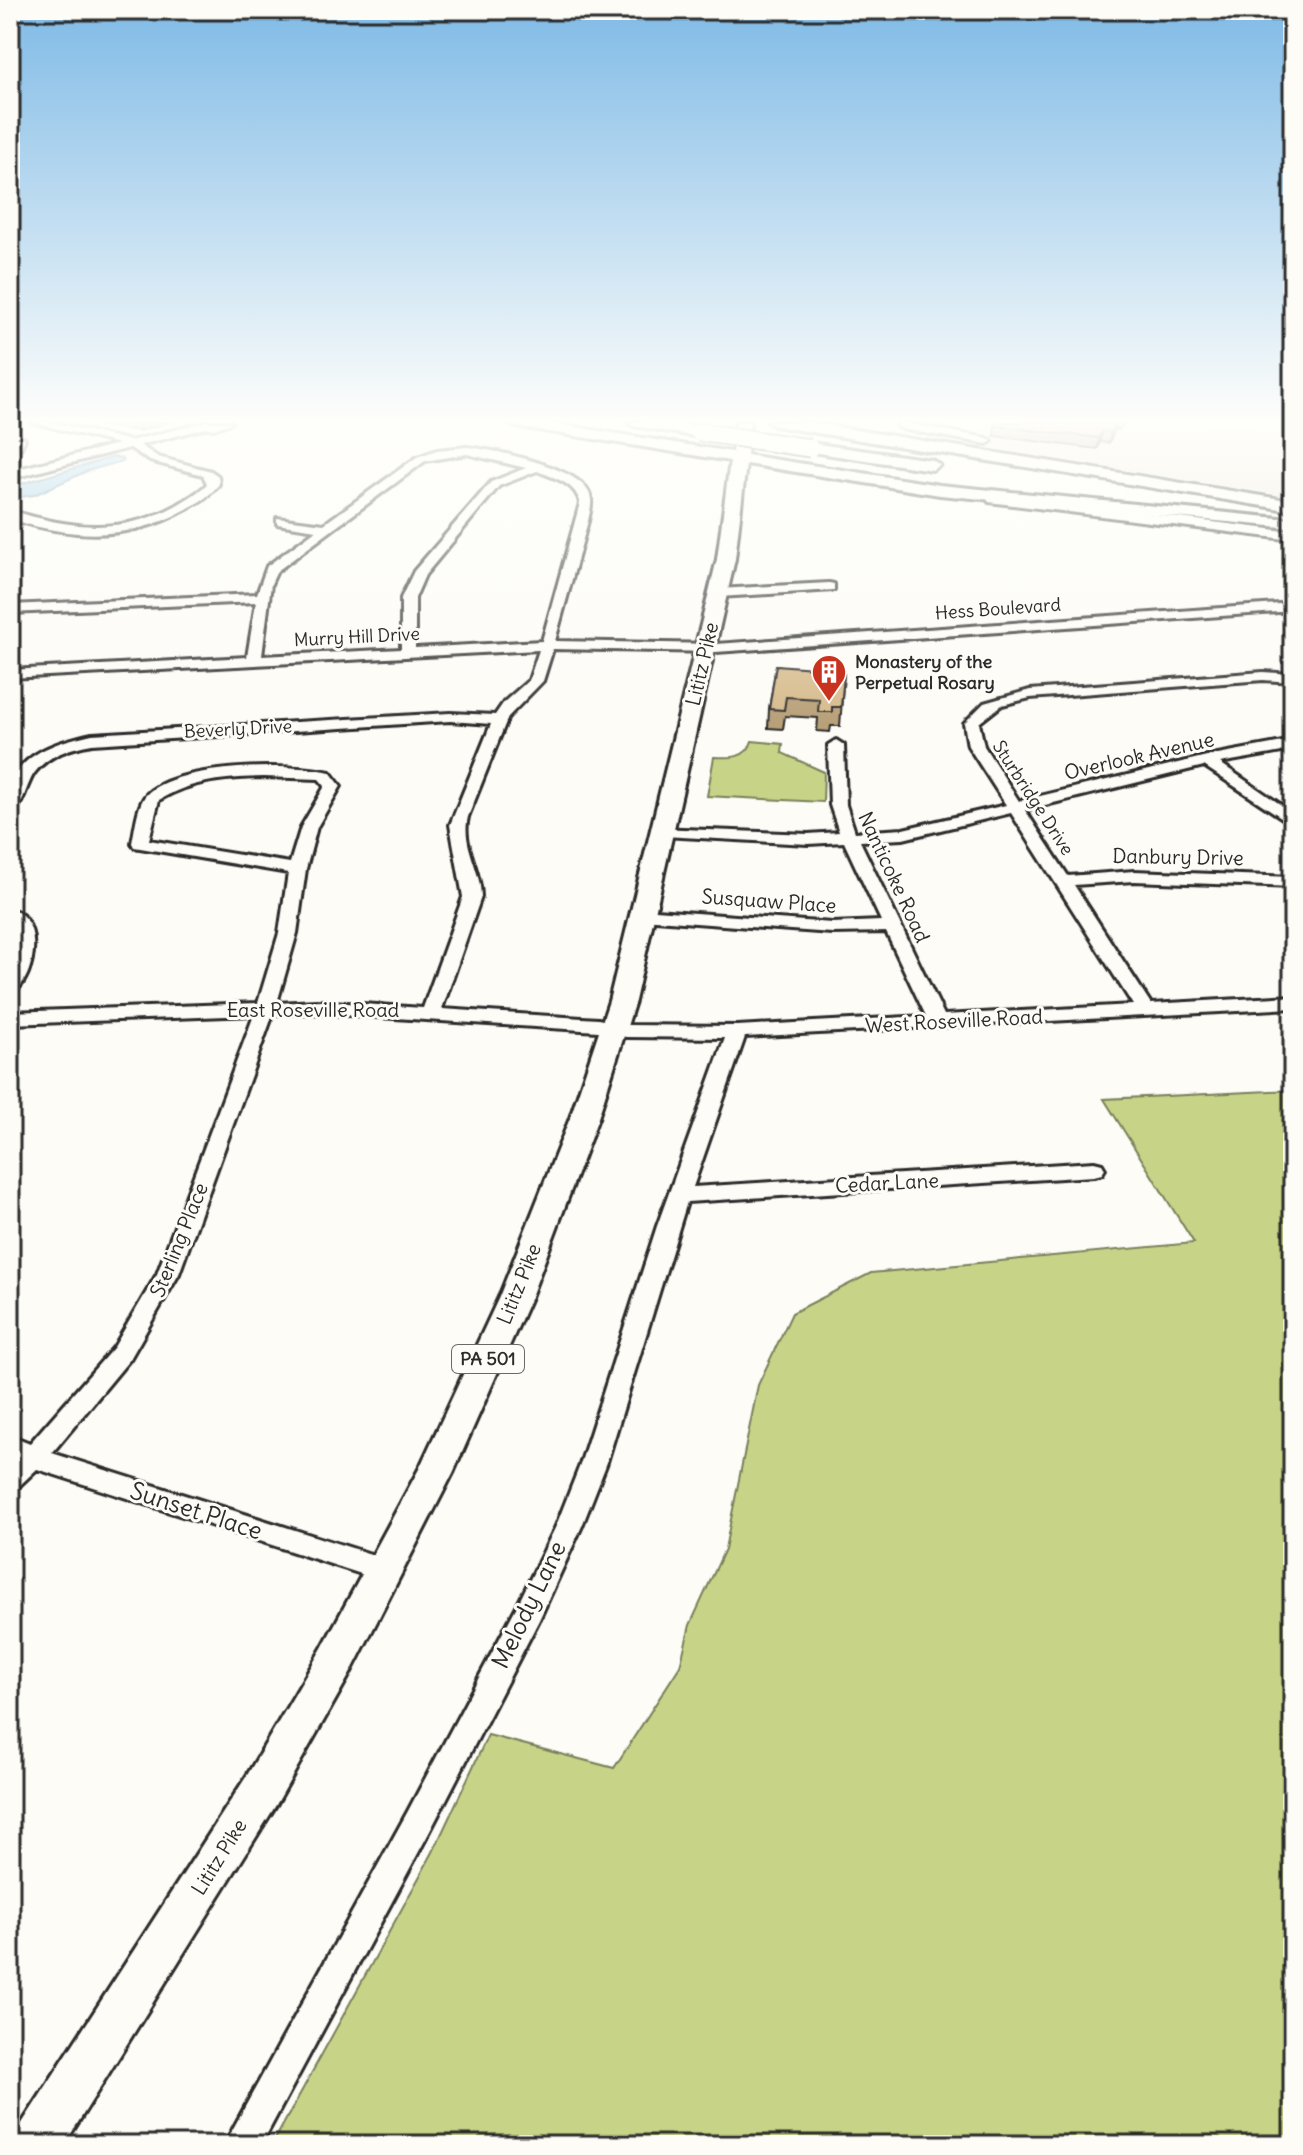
<svg xmlns="http://www.w3.org/2000/svg" width="1303" height="2155" viewBox="0 0 1303 2155" font-family="Delius,sans-serif">
	<style>
		.built { fill: #f1e8d7 }
		.green { fill: #c7d488; stroke: #79805a; stroke-width: 2 }
		.water { fill: #83c3e3; stroke: #608699; stroke-width: 2 }
		.lines { fill: none; stroke-linecap: round; stroke-linejoin: round }
		.minor-tunnel { stroke: #d3d2ce; stroke-width: 12; stroke-dasharray: 12 6; stroke-linecap: butt }
		.minor-casing { stroke: #2b2b2b; stroke-width: 6 }
		.major-casing { stroke: #2b2b2b; stroke-width: 6 }
		.highway-casing { stroke: #2b2b2b; stroke-width: 6 }
		.minor { fill: #fdfcf7; fill-rule: evenodd }
		.major { fill: #fdfcf7; fill-rule: evenodd }
		.highway { fill: #fdfcf7; fill-rule: evenodd }
		.highway-bridge-casing { stroke: #2b2b2b; stroke-width: 21; stroke-linecap: butt }
		.highway-bridge { stroke: #fdfcf7; stroke-width: 17 }
		.wall { fill: #b8a078; stroke: #2b2b2b; stroke-width: 2 }
		.shaded-wall { fill: #968261; stroke: #2b2b2b; stroke-width: 2 }
		.building { fill: #d6ba8b; stroke: #2b2b2b; stroke-width: 2 }
		.labels { text-anchor: middle; stroke-width: 6; stroke-linejoin: round; paint-order: stroke }
		.far-street-label { font-size: 18px; fill: #2b2b2b; stroke: #fdfcf7 }
		.far-poi-label { font-size: 18px; font-weight: bold; fill: #2b2b2b; stroke: #fdfcf7; text-anchor: start }
		.shield { fill: #fdfcf7; stroke: #6a6a68; stroke-width: 2 }
		.shield-label { font-size: 18px; font-weight: bold; fill: #2b2b2b }
		.street-label { font-size: 20px; fill: #2b2b2b; stroke: #fdfcf7 }
		.near-street-label { font-size: 24px; fill: #2b2b2b; stroke: #fdfcf7 }
	</style>
	<rect width="100%" height="100%" fill="#fdfcf7"/>
	<filter id="ink" filterUnits="userSpaceOnUse"><feTurbulence type="fractalNoise" baseFrequency=".0125" numOctaves="2"/><feDisplacementMap in="SourceGraphic" scale="16" xChannelSelector="R" yChannelSelector="G"/><feConvolveMatrix kernelMatrix="1 2 1 2 8 2 1 2 1" color-interpolation-filters="sRGB"/></filter>
	<g filter="url(#ink)">
		<polygon class="built" points="987,422 1293,422 1293,497 971,445"/>
		<g class="green">
			<path d="M752 741 783 744 782 753 824 772 823 802 707 796 714 757C729 758 747 759 752 741Z"/>
			<polygon points="1293,1090 1293,2145 272,2145 433,1852 488,1735 614,1768 680,1666 690,1625 725,1549 758,1385 792,1313 871,1273 1194,1243 1104,1099"/>
		</g>
		<polygon class="water" points="113,457 121,458 123,461 87,471 34,495 21,497 15,493 18,485 24,483"/>
		<g class="lines">
			<polyline class="minor-tunnel" points="10,452 17,446"/>
			<g class="minor-casing">
				<g id="minor">
					<path d="M31 422H51L135 442 158 457 211 471 218 476 219 484C210 496 198 503 185 510 132 540 74 539 17 521L10 518V510C68 528 121 536 177 505 188 498 198 493 207 484L203 475 150 461 127 446Z"/>
					<polygon points="899,422 987,438 992,441 987,444 902,429 897,426"/>
					<polygon points="10,429 25,439 21,448 12,446 14,440 10,437"/>
					<path d="M467 447C494 450 574 466 588 491 594 500 590 511 588 521L555 641 716 644 1293 603V611L716 652 553 649 543 681 508 717 468 817C461 845 481 869 481 897L442 1009 598 1019 626 1025 737 1026 926 1016 886 932 832 933 642 919 633 914 642 909 832 923 881 921 844 842 808 844 663 836 655 831 657 828 808 834 839 832 830 805 828 745 836 740 844 745 846 805 855 832 903 829 1006 805 968 746 964 723 984 703 1030 690 1263 672 1293 674V682L1263 680 1030 698 1002 705 979 723 984 746 1019 801 1207 756 1293 740V750L1220 763 1293 813V825L1204 766 1025 810 1068 876 1134 871 1293 877V887L1134 881 1074 885 1151 1004 1293 996V1008L745 1037 693 1187 1094 1162 1102 1164 1105 1169 1102 1174 1094 1176 687 1202 606 1465 582 1526 539 1620 430 1831 261 2145H224L408 1811 519 1602 556 1526 580 1465 657 1226 725 1038 626 1037 598 1031 317 1013 273 1014 179 1274 130 1359 52 1453 396 1562 400 1570 396 1578 386 1582 37 1469 19 1486 10 1489V1463L15 1458 10 1456V1435L30 1443 114 1347 157 1274 254 1015 10 1024V1012L258 1003 279 933 288 873 134 847 132 843C135 830 137 805 146 795 174 764 291 763 330 772L341 786 317 827 306 869 297 933 277 1003 317 1001 423 1008 463 897 450 825 491 724 450 721 92 744C71 748 50 754 36 771 26 782 24 809 10 813 10 805 8 795 10 787 20 752 61 741 92 734L450 713 495 715 504 702 529 680 539 650 10 678V670L247 657 256 602 10 613V605L257 594 267 566 316 530 277 524V518L324 524 417 457 437 450ZM467 454 526 468 491 482 414 571 401 598V649L262 656 271 584 277 571 425 461ZM537 471C555 478 576 483 580 503L542 641 415 648V598L425 575 499 486ZM264 777 319 779 325 786 301 827 290 863 149 840 159 800C192 780 226 778 264 777ZM1011 813 1133 1005 944 1015 860 841 903 839Z"/>
					<polygon points="829,583 834,584 834,590 718,597 711,593 718,589"/>
					<path d="M10 909C49 919 32 988 10 994V967L17 941 10 924Z"/>
				</g>
			</g>
			<g class="major-casing">
				<g id="major">
					<polygon points="206,422 229,422 10,479 10,471"/>
					<polygon points="994,495 1293,532 1293,540 989,502 987,499"/>
				</g>
			</g>
			<g class="highway-casing">
				<g id="highway">
					<polygon points="208,422 232,422 214,429 209,428"/>
					<polygon points="506,422 543,422 732,452 736,422 750,422 747,455 940,485 1290,519 1293,520 1293,528 940,495 746,464 735,559 635,1001 598,1118 531,1297 453,1473 350,1674 276,1805 64,2145 11,2145 19,2128 246,1777 322,1648 419,1469 499,1297 570,1118 609,1001 717,559 730,461 513,426"/>
					<path d="M627 422C650 422 688 418 707 432L699 437 634 426Z"/>
					<polygon points="768,422 807,422 1293,501 1293,511 775,426"/>
					<polygon points="810,443 932,460 940,465 932,470 805,451 805,445"/>
				</g>
			</g>
			<use href="#minor" class="minor"/>
			<use href="#major" class="major"/>
			<use href="#highway" class="highway"/>
			<g class="highway-bridge-casing">
				<polyline id="highway-bridge" points="699,432 810,448"/>
			</g>
			<use href="#highway-bridge" class="highway-bridge"/>
		</g>
		<g class="wall">
			<polygon points="97,422 170,422 139,431 98,425"/>
			<polygon points="997,422 1125,422 1119,430 1115,429 1109,443 1100,442 1097,449 994,436 995,426"/>
			<polygon points="776,665 844,674 840,726 831,726 830,732 817,731 818,718 785,716 783,729 768,728 769,709"/>
		</g>
		<g class="shaded-wall">
			<polygon points="148,422 170,422 139,431 138,425"/>
			<polygon points="1115,422 1116,422 1115,429 1109,443 1111,432"/>
			<polygon points="1102,431 1100,442 1097,449 1099,438"/>
		</g>
		<g class="building">
			<polygon points="117,422 148,422 138,425"/>
			<polygon points="997,422 1115,422 1111,432 1102,431 1099,438 995,426"/>
			<polygon points="776,665 840,670 840,674 844,674 841,707 832,707 832,712 818,712 819,699 786,697 784,710 769,709"/>
		</g>
	</g>
	<linearGradient id="sky" x2="0" y2="1"><stop stop-color="#7fbae6"/><stop offset="0.58" stop-color="#fefefb"/><stop offset="1" stop-color="#fefefb" stop-opacity="0"/></linearGradient>
	<rect width="1303" height="724" fill="url(#sky)"/>
	<defs>
		<g id="building-pin" transform="scale(1.8)"><path d="M0 17L-7.5 6A9.5 9.5 0 1 1 7.5 6Z" fill="#c8321e" stroke="#fdfcf7"/><path d="M-4-6H4V6H1V3H-1V6H-4ZM-2.5-4.3h1.7v1.8h-1.7ZM.8-4.3h1.7v1.8H.8ZM-2.5-1h1.7V.8h-1.7ZM.8-1h1.7V.8H.8Z" fill="#fff"/></g>
	</defs>
	<g fill-rule="evenodd">
		<use href="#building-pin" x="829" y="672"/>
	</g>
	<g class="labels">
		<g class="far-street-label">
			<text transform="translate(998 609) rotate(-4)" y="6">Hess Boulevard</text>
			<text transform="translate(357 637) rotate(-3)" y="6">Murry Hill Drive</text>
			<text transform="translate(238 729) rotate(-3)" y="6">Beverly Drive</text>
			<text transform="translate(1033 798) rotate(57)" y="6">Sturbridge Drive</text>
		</g>
		<g class="far-poi-label">
			<text x="855" y="668">Monastery of the<tspan x="855" dy="21">Perpetual Rosary</tspan></text>
		</g>
		<rect class="shield" x="452" y="1345" width="72" height="28" rx="6"/>
		<g class="shield-label">
			<text x="488" y="1365">PA 501</text>
		</g>
		<g class="street-label">
			<text transform="translate(702 664) rotate(-77)" y="7">Lititz Pike</text>
			<text transform="translate(1139 756) rotate(-13)" y="7">Overlook Avenue</text>
			<text transform="translate(1178 857) rotate(1)" y="7">Danbury Drive</text>
			<text transform="translate(894 877) rotate(65)" y="7">Nanticoke Road</text>
			<text transform="translate(769 901) rotate(4)" y="7">Susquaw Place</text>
			<text x="313" y="1017">East Roseville Road</text>
			<text transform="translate(954 1021) rotate(-3)" y="7">West Roseville Road</text>
			<text transform="translate(887 1183) rotate(-3)" y="7">Cedar Lane</text>
			<text transform="translate(179 1240) rotate(-68)" y="7">Sterling Place</text>
			<text transform="translate(519 1284) rotate(-68)" y="7">Lititz Pike</text>
			<text transform="translate(219 1857) rotate(-58)" y="7">Lititz Pike</text>
		</g>
		<g class="near-street-label">
			<text transform="translate(196 1511) rotate(18)" y="8">Sunset Place</text>
			<text transform="translate(529 1605) rotate(-64)" y="8">Melody Lane</text>
		</g>
	</g>
	<rect width="1303" height="2155" fill="none" stroke="#fdfcf7" stroke-width="40"/>
	<rect x="20" y="20" width="1263" height="2115" fill="none" stroke="#2b2b2b" stroke-width="3" filter="url(#ink)"/>
</svg>
